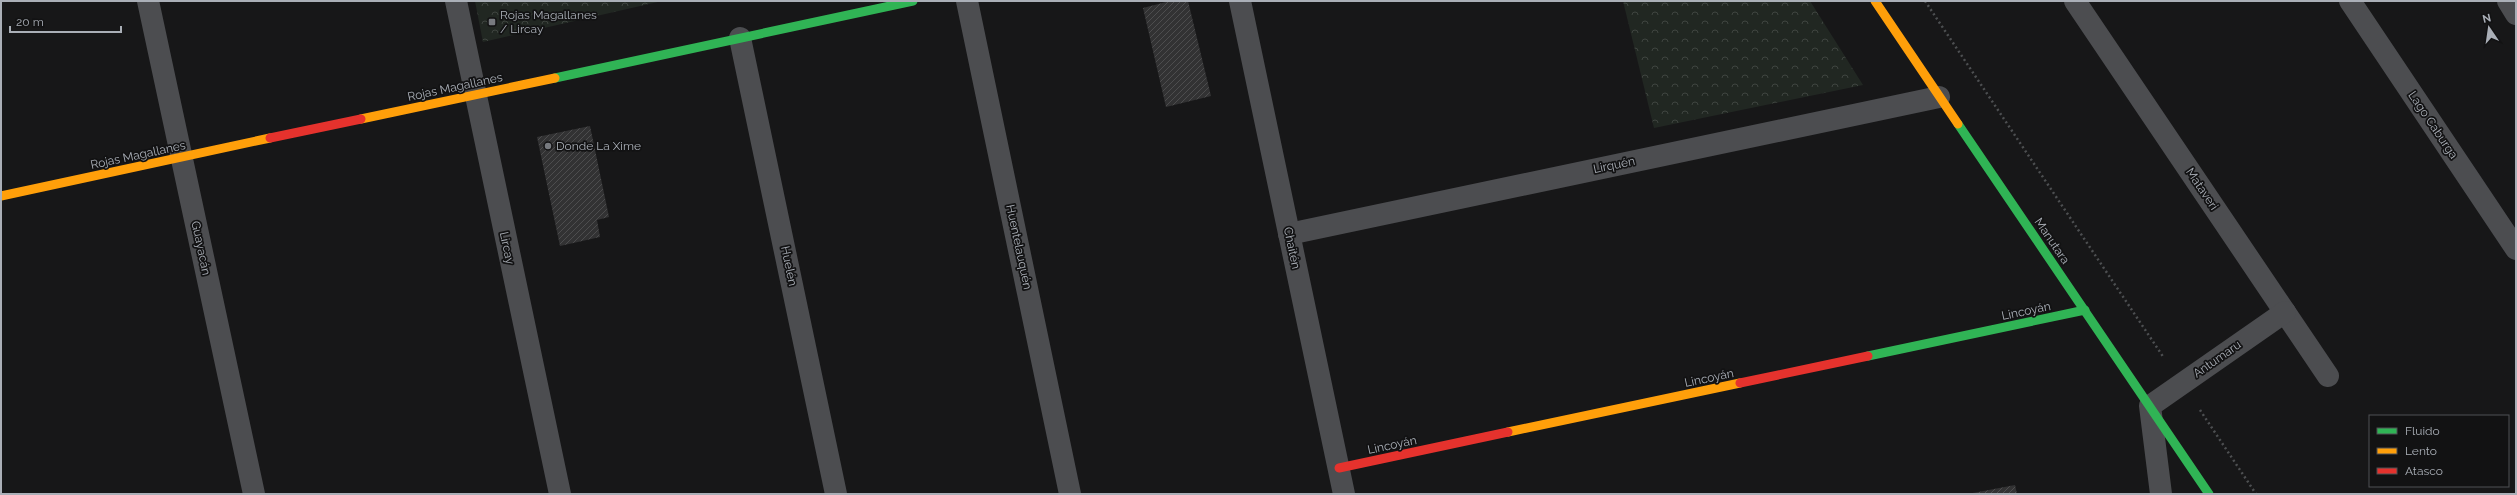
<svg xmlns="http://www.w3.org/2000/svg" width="2517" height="495" viewBox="0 0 2517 495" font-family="Raleway,sans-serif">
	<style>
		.park { fill: url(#park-crowns) }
		.building { fill: url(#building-hatch) }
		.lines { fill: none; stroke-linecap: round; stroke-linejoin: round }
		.path { stroke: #4d4f51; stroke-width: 2.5; stroke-dasharray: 2 3; stroke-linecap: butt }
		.street { stroke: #4c4d50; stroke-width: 22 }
		.fast { stroke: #30b455; stroke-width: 9 }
		.slow { stroke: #ff9f0a; stroke-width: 9 }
		.jam { stroke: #e5322d; stroke-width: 9 }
		.poi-dot { fill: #777a7f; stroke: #121213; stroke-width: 1.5 }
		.labels { text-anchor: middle; stroke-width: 3.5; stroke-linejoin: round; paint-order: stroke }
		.poi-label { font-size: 12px; fill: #aaafb7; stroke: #121213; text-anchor: start }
		.street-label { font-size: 12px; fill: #aaafb7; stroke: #121213 }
	</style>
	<defs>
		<pattern id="park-crowns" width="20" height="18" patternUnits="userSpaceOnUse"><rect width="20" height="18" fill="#212722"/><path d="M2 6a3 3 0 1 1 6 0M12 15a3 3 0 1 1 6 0" fill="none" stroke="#3f4440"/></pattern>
		<pattern id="building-hatch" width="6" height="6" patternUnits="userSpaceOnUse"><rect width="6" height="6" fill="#323233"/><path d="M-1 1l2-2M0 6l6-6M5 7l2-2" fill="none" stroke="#4d4d4e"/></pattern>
	</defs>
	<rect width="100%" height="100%" fill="#171718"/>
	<g class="park">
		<polygon points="475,1 662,1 483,42"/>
		<polygon points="1623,1 1810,1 1863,85 1654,128"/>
	</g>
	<g class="building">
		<polygon points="1170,1 1188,1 1211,96 1166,107 1143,8"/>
		<polygon points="590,126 609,217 597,220 600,237 560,246 537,137"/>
		<polygon points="2015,485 2017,494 1973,494 1973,493"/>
	</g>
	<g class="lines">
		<g class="path">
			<polyline points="1925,1 2164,358"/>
			<polyline points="2200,410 2256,494"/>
		</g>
		<g class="street">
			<polyline points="148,1 254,494"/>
			<polyline points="456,1 560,494"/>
			<polyline points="967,1 1070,494"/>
			<polyline points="1240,1 1344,494"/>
			<polyline points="2075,1 2328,376"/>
			<polyline points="2350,1 2516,249"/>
			<polyline points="2508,1 2516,14"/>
			<polyline points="740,38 836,494"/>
			<polyline points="1289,234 1939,97"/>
			<polyline points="2161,494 2150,406 2285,312"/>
		</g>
		<g class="fast">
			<polyline points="555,78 913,1"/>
			<polyline points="1958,124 2209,494"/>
			<polyline points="1868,356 2085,310"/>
		</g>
		<g class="slow">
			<polyline points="1875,1 1958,124"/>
			<polyline points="361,119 555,78"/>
			<polyline points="1,196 270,138"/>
			<polyline points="1508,432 1740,383"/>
		</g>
		<g class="jam">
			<polyline points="270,138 361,119"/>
			<polyline points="1740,383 1868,356"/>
			<polyline points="1339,468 1508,432"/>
		</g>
	</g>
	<g class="poi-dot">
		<rect x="488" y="18" width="8" height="8" rx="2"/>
		<circle cx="548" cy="146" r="4"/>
	</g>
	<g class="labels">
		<g class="poi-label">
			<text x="500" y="19">Rojas Magallanes<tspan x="500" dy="14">/ Lircay</tspan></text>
			<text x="556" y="150">Donde La Xime</text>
		</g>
		<g class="street-label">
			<text transform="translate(455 87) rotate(-12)" y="4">Rojas Magallanes</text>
			<text transform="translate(2433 125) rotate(56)" y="4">Lago Caburga</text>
			<text transform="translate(138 155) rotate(-12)" y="4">Rojas Magallanes</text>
			<text transform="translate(1614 165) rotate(-12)" y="4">Lirquén</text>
			<text transform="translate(2202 189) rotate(56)" y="4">Mataveri</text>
			<text transform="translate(2052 241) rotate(56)" y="4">Manutara</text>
			<text transform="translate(1019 247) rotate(78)" y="4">Huentelauquén</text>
			<text transform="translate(201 248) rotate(78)" y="4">Guayacán</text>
			<text transform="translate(507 248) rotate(78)" y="4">Lircay</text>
			<text transform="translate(1292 248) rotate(78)" y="4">Chaitén</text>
			<text transform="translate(789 266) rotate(78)" y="4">Huelén</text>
			<text transform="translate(2026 311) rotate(-12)" y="4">Lincoyán</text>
			<text transform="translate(2217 359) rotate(-35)" y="4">Antumaru</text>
			<text transform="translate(1709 378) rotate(-12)" y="4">Lincoyán</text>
			<text transform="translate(1392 445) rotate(-12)" y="4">Lincoyán</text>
		</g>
	</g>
	<rect width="2517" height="495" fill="none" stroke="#aaafb7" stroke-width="4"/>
	<rect x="2369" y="415" width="140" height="72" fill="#121213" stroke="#4f5155"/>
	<rect x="2377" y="428" width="20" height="6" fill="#30b455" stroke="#4f5155"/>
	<text x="2405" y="435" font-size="12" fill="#aaafb7">Fluido</text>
	<rect x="2377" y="448" width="20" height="6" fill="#ff9f0a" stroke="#4f5155"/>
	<text x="2405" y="455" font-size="12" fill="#aaafb7">Lento</text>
	<rect x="2377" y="468" width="20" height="6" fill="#e5322d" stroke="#4f5155"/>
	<text x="2405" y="475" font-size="12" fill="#aaafb7">Atasco</text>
	<g transform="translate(2489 28) rotate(347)" stroke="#121213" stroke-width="3" paint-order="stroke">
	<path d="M0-3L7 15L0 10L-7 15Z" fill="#aaafb7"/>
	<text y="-6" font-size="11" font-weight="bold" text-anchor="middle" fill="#aaafb7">N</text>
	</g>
	<path d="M10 26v6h111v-6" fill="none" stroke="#aaafb7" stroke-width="2"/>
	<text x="16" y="26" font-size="12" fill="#aaafb7" stroke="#121213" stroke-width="3" paint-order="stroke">20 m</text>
</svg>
